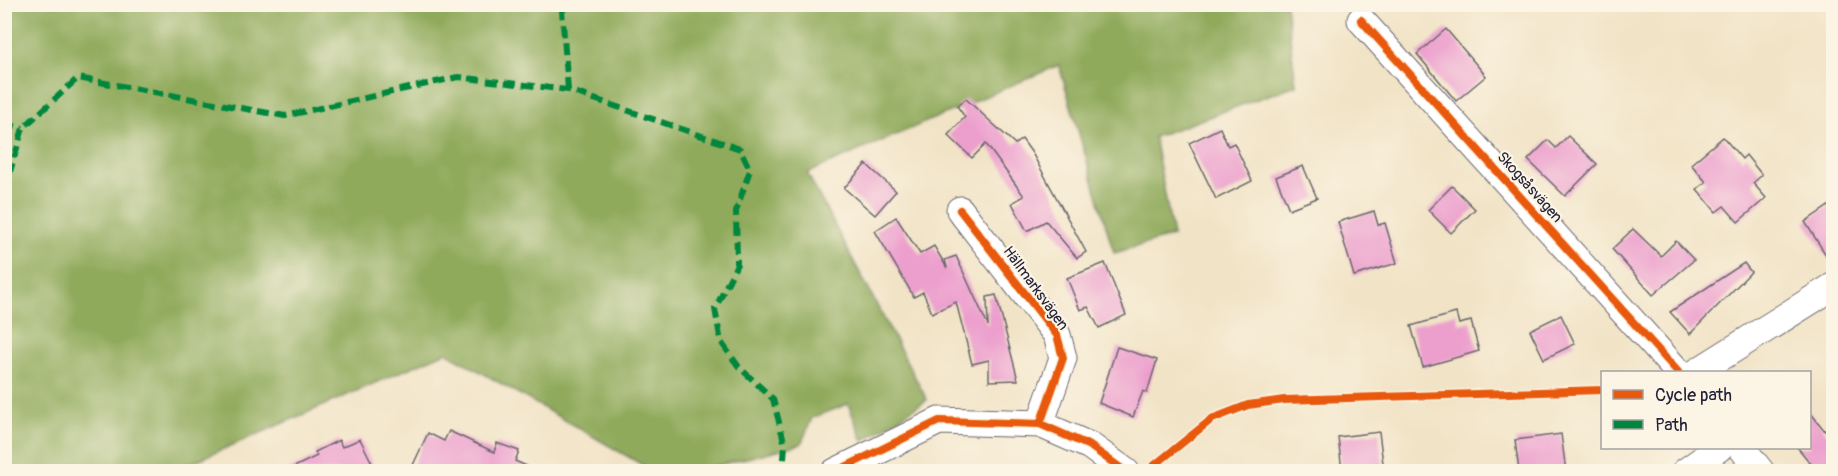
<svg xmlns="http://www.w3.org/2000/svg" width="1838" height="476" viewBox="0 0 1838 476" font-family="Pangolin,sans-serif">
	<style>
		.forest { fill: #90aa5c; stroke: #59664c; stroke-width: 1.5 }
		.building { fill: #ec9fcd }
		.lines { fill: none; stroke-linecap: round; stroke-linejoin: round }
		.minor-casing { stroke: #6a666c; stroke-width: 29 }
		.minor { stroke: #fff; stroke-width: 27 }
		.quiet { stroke: #00873e; stroke-width: 6; stroke-dasharray: 12 6; stroke-linecap: butt }
		.cycleway-casing { stroke: #fcf5e5; stroke-width: 11 }
		.cycleway { stroke: #e8590c; stroke-width: 8 }
		.labels { text-anchor: middle; stroke-width: 4.5; stroke-linejoin: round; paint-order: stroke }
		.street-label { font-size: 15px; fill: #22223b; stroke: #fcf5e5 }
	</style>
	<rect width="100%" height="100%" fill="#fcf5e5"/>
	<filter id="ink" filterUnits="userSpaceOnUse"><feTurbulence type="fractalNoise" baseFrequency=".0167" numOctaves="2"/><feDisplacementMap in="SourceGraphic" scale="12" xChannelSelector="R" yChannelSelector="G"/><feConvolveMatrix kernelMatrix="1 2 1 2 8 2 1 2 1" color-interpolation-filters="sRGB"/></filter>
	<filter id="wash" filterUnits="userSpaceOnUse"><feTurbulence type="fractalNoise" baseFrequency=".008" numOctaves="4" result="noise"/><feDisplacementMap in="SourceGraphic" scale="24" xChannelSelector="R" yChannelSelector="G"/><feGaussianBlur stdDeviation="1.35" result="paint"/><feColorMatrix in="noise" values="0 0 0 0 0 0 0 0 0 0 0 0 0 0 0 0 0 1.4 0 .05"/><feComposite in="paint" operator="in"/></filter>
	<g filter="url(#wash)">
		<rect width="100%" height="100%" fill="#f1e3c6"/>
		<polygon class="forest" points="4,5 1286,5 1296,85 1154,137 1173,236 1114,253 1059,65 807,173 927,400 863,441 848,404 812,418 801,444 696,471 653,471 446,352 173,471 5,471"/>
		<g id="blocks">
			<g class="building">
				<polygon points="1446,29 1486,76 1456,101 1417,54"/>
				<polygon points="966,99 1015,144 1022,139 1032,153 1086,252 1077,258 1046,221 1027,231 1012,203 1024,196 986,144 972,158 948,135 965,117 957,106"/>
				<polygon points="1220,128 1228,146 1234,143 1252,181 1216,199 1189,143"/>
				<polygon points="1568,136 1597,164 1565,196 1528,160 1548,140 1556,148"/>
				<polygon points="1723,137 1742,159 1746,155 1762,175 1753,183 1766,198 1738,222 1724,206 1716,212 1697,189 1706,182 1691,164"/>
				<polygon points="866,164 896,191 875,215 844,188"/>
				<polygon points="1303,166 1317,198 1289,209 1276,177"/>
				<polygon points="1452,186 1475,209 1451,233 1428,210"/>
				<polygon points="1833,203 1833,266 1805,222"/>
				<polygon points="1374,211 1378,225 1385,223 1397,263 1354,276 1338,222"/>
				<polygon points="896,217 920,254 934,246 947,268 945,260 956,256 988,326 987,297 996,295 1018,380 989,381 989,360 972,364 956,302 932,313 923,292 914,297 875,231"/>
				<polygon points="1633,229 1661,256 1676,241 1694,260 1653,295 1612,249"/>
				<polygon points="1105,263 1126,315 1099,328 1088,307 1080,310 1067,278"/>
				<polygon points="1744,263 1751,272 1690,334 1670,312"/>
				<polygon points="1456,313 1459,324 1471,321 1479,351 1423,367 1411,326"/>
				<polygon points="1561,315 1575,344 1544,359 1530,330"/>
				<polygon points="1117,347 1157,360 1147,393 1143,391 1133,417 1099,403"/>
				<polygon points="1809,411 1833,441 1833,471 1817,471 1797,447 1809,447"/>
				<polygon points="449,431 494,452 497,443 519,451 515,461 538,471 428,471 413,465 428,433 444,441"/>
				<polygon points="1379,432 1384,471 1342,471 1338,437"/>
				<polygon points="1561,434 1566,471 1519,471 1515,440"/>
				<polygon points="360,439 376,471 286,471 317,456 315,452 339,440 342,447"/>
			</g>
		</g>
	</g>
	<g filter="url(#ink)">
		<use href="#blocks" fill-opacity="0" stroke="#6a666c" stroke-width="1.5"/>
		<g class="lines">
			<g class="minor-casing">
				<g id="minor">
					<polyline points="1361,20 1678,372"/>
					<polyline points="960,210 1057,335 1063,358 1040,424"/>
					<polyline points="1697,372 1834,286"/>
					<polyline points="1742,448 1761,472"/>
					<polyline points="835,472 939,421 1040,424 1090,446 1126,472"/>
					<polyline points="1685,472 1719,448"/>
				</g>
			</g>
			<use href="#minor" class="minor"/>
			<g class="quiet">
				<polyline points="568,90 562,10 576,4"/>
				<polyline points="4,124 23,128"/>
				<polyline points="4,192 23,128 78,78 285,116 458,77 568,90 740,149 750,170 736,211 737,264 715,309 721,342 739,367 773,399 785,445 783,472"/>
			</g>
			<g class="cycleway-casing">
				<g id="cycleway">
					<polyline points="1361,20 1678,372"/>
					<polyline points="960,210 1057,335 1063,358 1040,424"/>
					<polyline points="835,472 939,421 1040,424 1090,446 1126,472"/>
					<polyline points="1146,472 1212,419 1248,405 1284,400 1602,390"/>
				</g>
			</g>
			<use href="#cycleway" class="cycleway"/>
		</g>
	</g>
	<g class="labels">
		<g class="street-label">
			<text transform="translate(1530 187) rotate(48)" y="5">Skogsåsvägen</text>
			<text transform="translate(1036 288) rotate(54)" y="5">Hällmarksvägen</text>
		</g>
	</g>
	<rect width="1838" height="476" fill="none" stroke="#fcf5e5" stroke-width="24"/>
	<rect x="1601" y="371" width="210" height="78" fill="#fcf5e5" stroke="#a5a1a1" stroke-width="1.5"/>
	<rect x="1613" y="390" width="30" height="9" fill="#e8590c" stroke="#a5a1a1" stroke-width="1.5"/>
	<text x="1655" y="401" font-size="18" fill="#22223b">Cycle path</text>
	<rect x="1613" y="420" width="30" height="9" fill="#00873e" stroke="#a5a1a1" stroke-width="1.5"/>
	<text x="1655" y="431" font-size="18" fill="#22223b">Path</text>
</svg>
